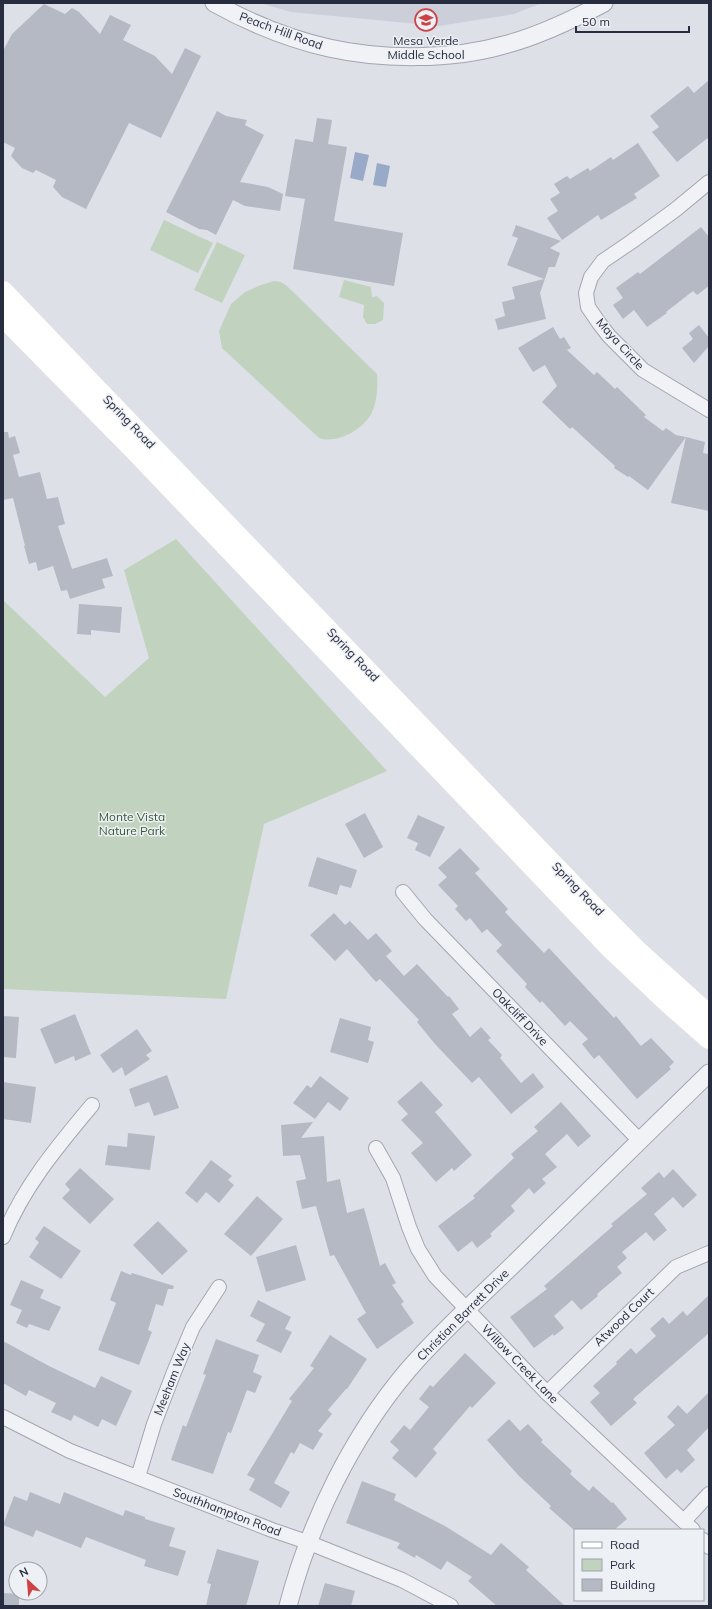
<svg xmlns="http://www.w3.org/2000/svg" width="712" height="1609" viewBox="0 0 712 1609" font-family="Mulish,sans-serif">
	<style>
		.built { fill: #cccfda }
		.green { fill: #c1d2bf }
		.water { fill: #99a9c8 }
		.building { fill: #b5b9c4 }
		.lines { fill: none; stroke-linecap: round; stroke-linejoin: round }
		.minor-casing { stroke: #a3a6b2; stroke-width: 16 }
		.tertiary-casing { stroke: #a3a6b2; stroke-width: 19 }
		.minor { stroke: #f1f2f6; stroke-width: 14 }
		.tertiary { stroke: #f1f2f6; stroke-width: 17 }
		.secondary { stroke: #fff; stroke-width: 20 }
		.labels { text-anchor: middle; stroke-width: 3; stroke-linejoin: round; paint-order: stroke }
		.street-label { font-size: 12px; fill: #272c3e; stroke: #edf0f5 }
		.poi-label { font-size: 12px; fill: #272c3e; stroke: #edf0f5 }
		.park-label { font-size: 12px; fill: #365a35; stroke: #edf0f5 }
	</style>
	<rect width="100%" height="100%" fill="#dee0e8"/>
	<polygon class="built" points="260,3 542,3 514,14 439,26 291,12"/>
	<g class="green">
		<polygon points="164,220 213,243 198,273 150,250"/>
		<polygon points="217,242 245,255 222,303 194,290"/>
		<polygon points="344,280 371,287 372,297 377,296 384,303 383,320 375,324 367,324 363,317 364,305 339,297"/>
		<path d="M274 281 281 282 287 286 377 374C378 387 377 405 370 416 360 431 336 444 319 438L222 348 219 331 231 304 245 292 261 285Z"/>
		<polygon points="176,539 387,771 264,824 226,999 3,989 3,600 105,697 149,658 124,570"/>
	</g>
	<g class="water">
		<polygon points="355,152 369,155 363,181 350,178"/>
		<polygon points="377,163 390,166 386,187 373,185"/>
	</g>
	<g class="building">
		<polygon points="44,4 65,14 72,8 79,12 100,34 110,15 131,25 123,40 155,56 172,74 185,48 201,56 161,138 129,123 86,209 62,197 53,187 56,180 36,170 33,173 22,168 11,156 15,148 3,142 3,51 12,34"/>
		<polygon points="709,80 709,137 677,162 652,132 659,127 650,116 688,86 694,93"/>
		<polygon points="217,111 226,116 247,120 245,125 264,135 240,182 268,187 283,194 280,211 245,206 233,200 216,235 207,230 199,229 166,212"/>
		<polygon points="317,118 332,120 328,144 347,147 334,221 403,233 394,286 293,269 305,199 285,196 295,139 313,142"/>
		<polygon points="638,143 660,176 634,194 637,198 601,220 598,215 562,240 547,218 558,211 550,199 560,193 554,184 567,176 570,179 588,168 590,171 611,157 613,160"/>
		<polygon points="516,225 561,241 550,248 560,253 555,267 549,267 540,293 546,319 498,330 495,319 505,316 502,302 515,299 512,287 544,279 507,265 518,238 512,236"/>
		<polygon points="701,227 709,237 709,286 697,295 693,291 666,312 667,313 647,327 634,310 623,319 613,305 623,298 616,288 638,272 640,274"/>
		<polygon points="699,325 709,338 709,346 694,363 682,348 693,339 689,333"/>
		<polygon points="553,327 560,339 564,337 571,348 567,350 594,375 597,372 615,389 617,387 646,415 644,417 663,431 666,428 676,435 686,437 648,490 629,476 628,477 614,468 615,466 572,427 570,429 542,402 557,386 545,365 533,372 518,348"/>
		<polygon points="3,432 8,432 9,438 15,436 20,453 13,455 19,477 40,472 47,499 58,497 65,524 58,526 72,569 107,558 113,576 102,579 105,588 70,599 67,590 61,591 53,566 38,571 36,562 29,564 24,546 25,546 13,498 3,500"/>
		<polygon points="686,437 705,442 703,453 709,454 709,511 671,503"/>
		<polygon points="79,604 122,607 120,633 91,630 91,635 77,634"/>
		<polygon points="365,813 383,847 364,858 345,824"/>
		<polygon points="418,815 445,827 430,857 415,850 418,843 407,838"/>
		<polygon points="460,848 480,869 475,873 508,909 505,912 544,953 549,948 614,1018 616,1016 641,1046 651,1038 674,1062 669,1067 671,1069 637,1099 599,1055 594,1059 582,1044 588,1039 570,1021 565,1026 542,1001 540,1003 525,987 527,984 496,951 502,945 487,929 482,933 470,918 466,921 455,909 458,906 438,885 447,877 438,868"/>
		<polygon points="317,857 357,870 351,888 340,885 337,895 308,886"/>
		<polygon points="334,913 345,925 350,921 368,940 376,933 392,951 386,956 404,976 417,964 448,997 449,996 459,1009 452,1014 470,1037 481,1027 491,1038 488,1040 502,1055 500,1058 521,1083 533,1073 544,1087 511,1114 479,1077 472,1083 435,1044 417,1022 419,1020 380,979 376,982 347,949 335,961 310,935"/>
		<polygon points="75,1014 91,1054 75,1061 74,1056 55,1064 40,1029"/>
		<polygon points="3,1016 19,1017 16,1058 3,1057"/>
		<polygon points="340,1018 371,1027 368,1040 374,1042 368,1063 330,1052"/>
		<polygon points="137,1029 152,1051 146,1055 150,1059 125,1076 122,1067 113,1073 100,1055"/>
		<polygon points="167,1075 179,1108 154,1116 149,1102 135,1107 129,1089"/>
		<polygon points="320,1076 349,1098 340,1111 328,1102 315,1119 293,1103 307,1085 311,1088"/>
		<polygon points="421,1081 443,1105 435,1112 472,1155 454,1171 452,1168 436,1182 411,1153 423,1143 401,1120 408,1114 397,1102"/>
		<polygon points="3,1082 36,1087 31,1123 3,1119"/>
		<polygon points="561,1102 591,1136 578,1147 567,1134 545,1154 557,1167 542,1179 546,1183 534,1194 529,1188 511,1206 515,1211 490,1234 492,1236 477,1248 472,1241 458,1252 438,1226 475,1198 473,1196 514,1158 511,1154 538,1131 534,1127"/>
		<polygon points="313,1122 301,1138 324,1136 327,1182 340,1179 347,1213 364,1208 380,1266 385,1263 396,1283 392,1285 404,1302 401,1304 414,1323 377,1349 357,1319 366,1313 334,1255 330,1256 316,1206 302,1209 296,1181 306,1179 300,1155 283,1156 281,1125"/>
		<polygon points="128,1133 155,1136 150,1170 105,1165 108,1145 127,1147"/>
		<polygon points="211,1160 232,1176 228,1180 234,1185 219,1203 206,1192 197,1203 185,1193"/>
		<polygon points="80,1168 114,1199 90,1224 62,1198 70,1190 65,1184"/>
		<polygon points="673,1169 697,1195 683,1208 673,1197 654,1214 667,1230 654,1241 646,1232 622,1252 627,1258 617,1267 622,1273 597,1294 598,1296 581,1310 572,1300 554,1316 564,1328 554,1336 553,1334 534,1348 510,1317 547,1289 544,1286 613,1226 611,1224 647,1194 641,1188 659,1172 664,1178"/>
		<polygon points="257,1196 283,1219 251,1256 224,1234"/>
		<polygon points="158,1221 188,1251 162,1275 133,1245"/>
		<polygon points="44,1226 81,1251 61,1279 29,1257 39,1242 35,1239"/>
		<polygon points="296,1245 306,1280 266,1292 256,1257"/>
		<polygon points="121,1271 131,1275 132,1273 174,1286 173,1289 168,1289 163,1306 156,1304 148,1330 152,1332 139,1365 98,1350 116,1303 110,1300"/>
		<polygon points="21,1280 44,1290 40,1298 61,1307 49,1331 29,1324 27,1328 16,1323 22,1310 10,1305"/>
		<polygon points="709,1295 709,1333 633,1399 637,1403 611,1426 590,1402 600,1393 593,1386 617,1364 616,1362 631,1348 636,1354 656,1336 650,1329 663,1317 669,1324 683,1311 687,1316"/>
		<polygon points="258,1300 291,1317 285,1329 292,1332 281,1353 256,1341 265,1324 250,1316"/>
		<polygon points="330,1335 367,1359 347,1389 346,1389 328,1410 332,1414 318,1431 323,1434 313,1450 300,1443 294,1454 291,1452 274,1483 290,1492 281,1508 249,1490 255,1479 247,1475 292,1401 289,1399 314,1368 310,1366"/>
		<polygon points="216,1339 259,1355 253,1372 262,1376 255,1393 247,1390 231,1433 228,1432 213,1474 171,1460 183,1425 186,1427 206,1375 203,1374"/>
		<polygon points="3,1341 49,1366 95,1388 101,1376 132,1391 116,1426 102,1419 98,1427 74,1415 71,1421 51,1412 56,1403 29,1390 26,1396 3,1383"/>
		<polygon points="465,1353 496,1383 472,1408 470,1406 433,1449 437,1453 416,1478 392,1458 399,1450 390,1442 404,1425 410,1430 429,1407 419,1399 430,1385 433,1387"/>
		<polygon points="709,1392 709,1427 687,1450 695,1460 681,1473 677,1469 666,1479 644,1453 675,1425 667,1417 678,1405 687,1414"/>
		<polygon points="509,1419 520,1431 528,1424 543,1440 541,1442 572,1471 570,1474 589,1491 593,1486 612,1503 613,1502 627,1519 614,1530 574,1530 549,1508 551,1506 519,1476 487,1440"/>
		<polygon points="362,1481 396,1494 394,1500 445,1526 491,1555 501,1543 529,1567 526,1570 565,1606 497,1606 468,1581 472,1577 447,1561 441,1570 416,1555 415,1558 397,1548 400,1543 346,1523"/>
		<polygon points="30,1492 60,1504 64,1492 123,1516 125,1510 145,1517 145,1519 175,1528 169,1546 186,1551 178,1576 144,1566 146,1560 86,1537 81,1548 36,1530 33,1537 3,1525 14,1496 27,1501"/>
		<polygon points="217,1549 259,1561 246,1606 206,1606 211,1584 207,1583"/>
		<polygon points="325,1583 355,1591 351,1606 318,1606"/>
		<polygon points="3,1593 19,1594 19,1606 3,1606"/>
	</g>
	<g class="lines">
		<g class="minor-casing">
			<g id="minor">
				<polyline points="709,182 675,210 631,242 603,261 591,277 586,293 588,307 599,323 609,336 643,370 709,410"/>
				<polyline points="403,892 425,919 640,1141"/>
				<polyline points="376,1148 393,1178 409,1227 418,1249 435,1276 547,1393 693,1530"/>
				<path d="M3 1237C24 1186 57 1147 92 1105"/>
				<polyline points="547,1393 676,1267 709,1253"/>
				<polyline points="3,1417 70,1451 272,1530 307,1542 402,1580 451,1606"/>
				<polyline points="138,1477 154,1424 174,1372 193,1327 219,1287"/>
				<polyline points="684,1521 709,1494"/>
				<polyline points="703,1540 709,1547"/>
			</g>
		</g>
		<g class="tertiary-casing">
			<g id="tertiary">
				<path d="M214 3C250 23 289 39 329 48 382 60 452 60 504 45 539 36 572 20 604 3"/>
				<path d="M288 1606C310 1522 352 1436 408 1370 445 1327 488 1290 528 1250 589 1191 649 1132 709 1073"/>
			</g>
		</g>
		<use href="#minor" class="minor"/>
		<use href="#tertiary" class="tertiary"/>
		<g class="secondary">
			<polyline points="3,291 601,914 639,952 709,1015"/>
			<polyline points="3,317 131,447 611,949 668,1003 709,1039"/>
		</g>
	</g>
	<defs>
		<g id="school-ring" transform="scale(1.15)"><circle r="9.5" fill="#edf0f5" stroke="#ce4243" stroke-width="1.5"/><path d="M0-5L7-2L0 1L-7-2ZM-4 1L0 2.5L4 1V4Q0 6-4 4Z" fill="#ce4243"/></g>
	</defs>
	<g fill-rule="evenodd">
		<use href="#school-ring" x="426" y="20"/>
	</g>
	<g class="labels">
		<g class="street-label">
			<text transform="translate(281 31) rotate(20)" y="4">Peach Hill Road</text>
			<text transform="translate(620 344) rotate(48)" y="4">Maya Circle</text>
			<text transform="translate(129 422) rotate(46)" y="4">Spring Road</text>
			<text transform="translate(353 655) rotate(46)" y="4">Spring Road</text>
			<text transform="translate(578 889) rotate(46)" y="4">Spring Road</text>
			<text transform="translate(520 1017) rotate(46)" y="4">Oakcliff Drive</text>
			<text transform="translate(463 1315) rotate(-45)" y="4">Christian Barrett Drive</text>
			<text transform="translate(624 1317) rotate(-44)" y="4">Atwood Court</text>
			<text transform="translate(520 1364) rotate(46)" y="4">Willow Creek Lane</text>
			<text transform="translate(172 1379) rotate(-68)" y="4">Meeham Way</text>
			<text transform="translate(227 1512) rotate(21)" y="4">Southhampton Road</text>
		</g>
		<g class="poi-label">
			<text x="426" y="45">Mesa Verde<tspan x="426" dy="14">Middle School</tspan></text>
		</g>
		<g class="park-label">
			<text x="132" y="821">Monte Vista<tspan x="132" dy="14">Nature Park</tspan></text>
		</g>
	</g>
	<rect width="712" height="1609" fill="none" stroke="#272c3e" stroke-width="8"/>
	<rect x="574" y="1529" width="130" height="72" fill="#edf0f5" stroke="#9ea2ac"/>
	<rect x="582" y="1542" width="20" height="6" fill="#ffffff" stroke="#9ea2ac"/>
	<text x="610" y="1549" font-size="12" fill="#272c3e">Road</text>
	<rect x="582" y="1559" width="20" height="12" fill="#c1d2bf" stroke="#9ea2ac"/>
	<text x="610" y="1569" font-size="12" fill="#272c3e">Park</text>
	<rect x="582" y="1579" width="20" height="12" fill="#b5b9c4" stroke="#9ea2ac"/>
	<text x="610" y="1589" font-size="12" fill="#272c3e">Building</text>
	<g transform="translate(28 1581) rotate(334)"><circle r="19" fill="#edf0f5" stroke="#9ea2ac"/>
	<path d="M0-3L7 15L0 10L-7 15Z" fill="#ce4243"/>
	<text y="-6" font-size="11" font-weight="bold" text-anchor="middle" fill="#272c3e">N</text>
	</g>
	<path d="M576 26v6h113v-6" fill="none" stroke="#272c3e" stroke-width="2"/>
	<text x="582" y="26" font-size="12" fill="#272c3e" stroke="#edf0f5" stroke-width="3" paint-order="stroke">50 m</text>
</svg>
